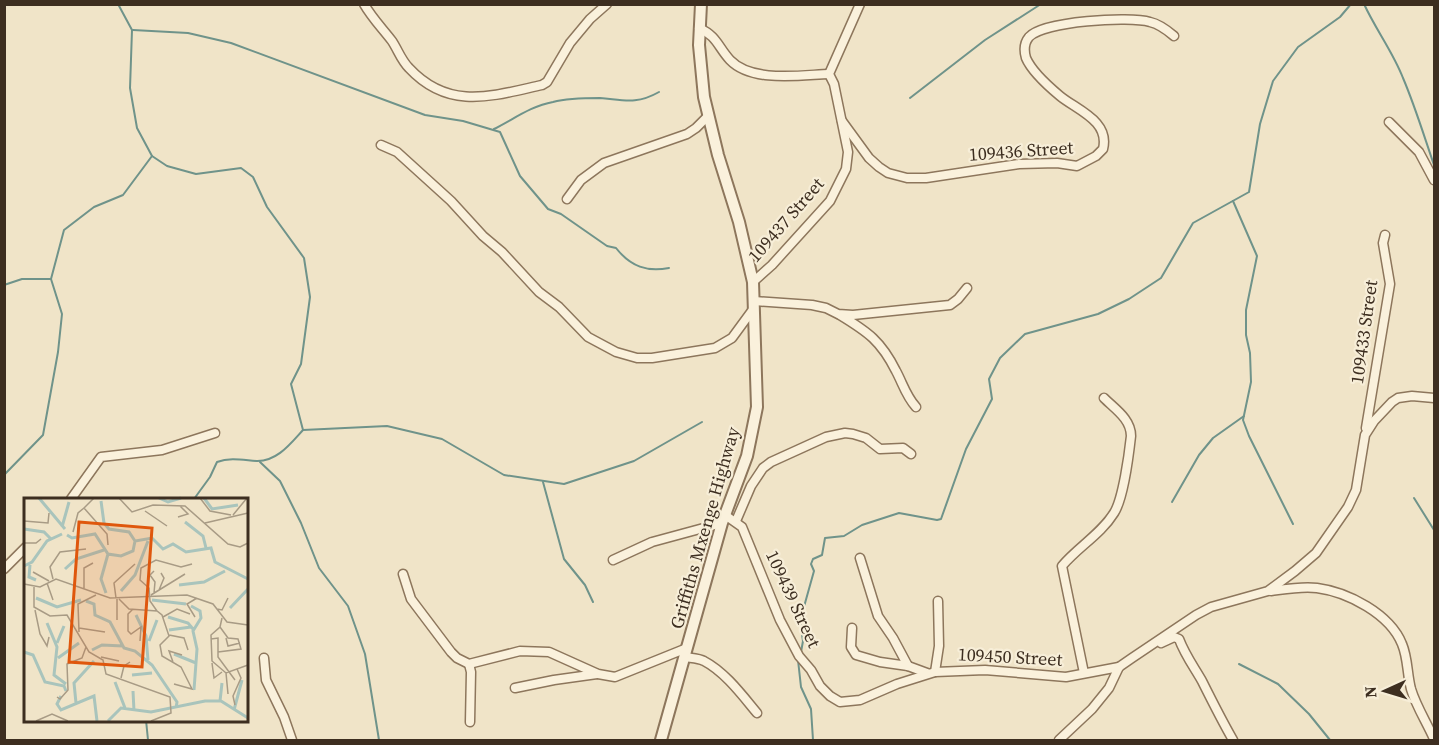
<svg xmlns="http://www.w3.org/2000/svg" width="1439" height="745" viewBox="0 0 1439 745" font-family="'Source Serif 4',serif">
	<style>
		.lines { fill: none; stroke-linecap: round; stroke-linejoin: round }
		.stream { stroke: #6f938a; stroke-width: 2 }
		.minor-casing { stroke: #8d765c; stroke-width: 11 }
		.tertiary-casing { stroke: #8d765c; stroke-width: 14 }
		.minor { stroke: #faf1dc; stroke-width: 8 }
		.tertiary { stroke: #faf1dc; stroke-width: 10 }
		.labels { text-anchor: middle; stroke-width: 4.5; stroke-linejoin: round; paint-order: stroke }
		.street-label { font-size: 18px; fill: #3d2e20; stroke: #f7eed8 }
		.inset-river { fill: none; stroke: #a9c4bc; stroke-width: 3 }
		.inset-road { fill: none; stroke: #a89b85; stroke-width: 1.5 }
		.view { fill: #df570d; fill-opacity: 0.15; stroke: #df570d; stroke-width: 3 }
		.inset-edge { fill: none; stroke: #3d2e20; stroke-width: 3 }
	</style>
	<rect width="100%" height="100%" fill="#f0e4c8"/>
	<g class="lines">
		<g class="stream">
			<path d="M118 4 132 30 130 88 137 128 152 156 167 166 196 174 241 168 253 177 267 207 304 258 310 297 301 364 291 384 303 430C291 443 277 462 256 461 243 460 230 457 217 462L210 477 194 499"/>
			<path d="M1364 4C1376 30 1393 52 1403 78 1415 106 1424 136 1434 165"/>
			<path d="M133 30 188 33 231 43 425 115 463 121 500 132 520 176 548 209 561 214 607 246 616 248C631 267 647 272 669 268"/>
			<polyline points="910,98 985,40 1041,4"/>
			<path d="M494 129C514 119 531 106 553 102 568 98 585 98 600 98 624 100 636 105 659 92"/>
			<polyline points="1233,201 1257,256 1246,310 1246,335 1250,353 1251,382 1243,420 1249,436 1293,524"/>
			<polyline points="4,285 22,279 51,279"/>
			<polyline points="303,430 387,426 442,439 504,475 564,484 634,461 702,422"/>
			<polyline points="260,462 280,481 301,523 319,568 348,606 365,654 379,740"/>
			<polyline points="4,475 43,435 58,352 62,314 51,279 64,230 94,207 123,195 152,156"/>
			<polyline points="543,482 564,559 585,585 593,602"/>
			<polyline points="1414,498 1434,530"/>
			<polyline points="1172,502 1199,455 1213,438 1244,416"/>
			<polyline points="801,652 803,641 800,621 814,571 811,564 813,559 822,555 825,538 844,536 862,525 899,513 937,520 941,519 966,449 992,399 989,379 1000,358 1025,334 1098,314 1129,299 1161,278 1193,223 1249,192 1260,124 1273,81 1298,47 1340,17 1351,4"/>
			<polyline points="798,660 801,687 811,709 813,740"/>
			<polyline points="1239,664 1278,684 1309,714 1330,740"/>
			<polyline points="146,720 148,740"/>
		</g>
		<g class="minor-casing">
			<g id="minor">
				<path d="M364 4C372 18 382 28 392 41 398 50 401 60 409 68 449 111 492 96 542 85L547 82 570 43 590 19 607 4"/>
				<path d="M699 28C717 36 718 47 730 60 752 83 801 75 829 74"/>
				<path d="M842 121 869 158 879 167 888 173 907 178H926L1019 164 1057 163 1077 166 1096 156 1103 149C1110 121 1077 110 1060 96 1048 86 1032 72 1026 58 1024 51 1024 43 1029 37 1043 21 1130 16 1150 22 1159 24 1167 30 1174 36"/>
				<polyline points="1389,122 1419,152 1434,180"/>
				<polyline points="381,145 397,152 451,201 483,236 502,252 539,292 559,307 588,337 616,352 637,358 652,358 715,348 732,338 754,308"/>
				<polyline points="567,199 581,180 604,163 687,134 696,128 708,116"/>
				<polyline points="753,282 772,265 830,201 846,169 848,152 834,84 829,74 860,4"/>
				<polyline points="754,301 812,305 826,308 838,314 853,315 950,305 958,299 967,288"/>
				<path d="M840 315C868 332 881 341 896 371 903 384 906 396 916 407"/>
				<polyline points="1366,428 1390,284 1383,243 1385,235"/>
				<polyline points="71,499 101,457 162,450 215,433"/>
				<polyline points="725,515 742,527 780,620 799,656 811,670 820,686 830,696 840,702 860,700 897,684 935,672 985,670 1066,677 1119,667"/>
				<polyline points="736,521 751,486 763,468 771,462 826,437 845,433 853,434 866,438 880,449 903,448 911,454"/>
				<polyline points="860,558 878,616 893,638 908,666"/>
				<polyline points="613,560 652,542 722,523"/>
				<polyline points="4,569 26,547"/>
				<polyline points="403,574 411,599 451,652 457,658 469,664 520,651 549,652 598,674 615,677 687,648"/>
				<path d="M1271 591C1286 589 1302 586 1317 588 1348 592 1390 614 1402 644 1408 658 1407 674 1411 689 1416 706 1427 723 1434 739"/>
				<polyline points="852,628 851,647 856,655 880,662 908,666 927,673"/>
				<path d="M1161 643 1174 637 1179 639C1185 655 1194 667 1202 681 1212 701 1222 721 1233 740"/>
				<path d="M685 657C691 658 699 658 704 661 725 672 742 695 757 713"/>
				<polyline points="264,658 266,680 284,717 292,740"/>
				<polyline points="469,664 471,672 470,722"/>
				<polyline points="935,672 939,646 938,601"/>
				<path d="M1084 673 1062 566C1078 547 1101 534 1114 513 1123 499 1129 454 1131 436 1131 419 1115 409 1104 398"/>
				<polyline points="515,688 554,680 597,674"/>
				<polyline points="1059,740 1092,709 1109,688 1119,667 1132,658 1196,615 1211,607 1268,591 1295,571 1316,553 1348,507 1356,490 1365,435 1374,421 1392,402 1398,398 1412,396 1434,398"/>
			</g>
		</g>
		<g class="tertiary-casing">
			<polyline id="tertiary" points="661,740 722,523 747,456 757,407 753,282 739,222 718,155 704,97 699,45 701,4"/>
		</g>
		<use href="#minor" class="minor"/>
		<use href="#tertiary" class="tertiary"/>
	</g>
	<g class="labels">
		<g class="street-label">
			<text transform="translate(1021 151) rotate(-4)" y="6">109436 Street</text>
			<text transform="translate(786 220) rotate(-49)" y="6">109437 Street</text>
			<text transform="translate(1364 332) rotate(-82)" y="6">109433 Street</text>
			<text transform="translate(705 528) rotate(-74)" y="6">Griffiths Mxenge Highway</text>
			<text transform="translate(793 599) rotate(65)" y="6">109439 Street</text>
			<text transform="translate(1010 657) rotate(3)" y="6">109450 Street</text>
		</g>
	</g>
	<g transform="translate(24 498)">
		<rect width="224" height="224" fill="#f0e4c8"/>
		<path class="inset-river" d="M15 0 41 31M135 0 144 4 157 0M180 0 188 11 214 7M77 3 80 25 85 31 105 34 111 43M161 24 179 38 182 50M38 29 45 4M0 31 20 34 27 41M43 37 48 40 71 36 84 56 97 58 109 53 111 43 128 40 139 51 149 46 162 54 187 50 191 64 224 81M6 67 5 79 12 82M0 68 8 64 23 43 38 36M41 71 52 61 80 52M155 87 180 84 201 73M97 93 111 77 124 43M82 95 77 81 84 56M12 100 33 109 57 102M128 102 162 106M62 103 70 106 71 117 86 124 100 150 111 153 128 167 153 204 152 210M167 108 176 113 177 120 169 133 173 151 170 192M206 110 224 91M112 117 122 138 124 162M144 119 164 125 169 131M23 125 33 149 30 177 42 186M145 132 167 129M125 143 133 122M33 145 40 128M68 152 78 147 99 148M0 154 9 157 21 184 40 188 42 193M150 156 172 165M34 160 55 145M108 177 128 175M91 184 101 210M109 193 110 213M37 198 33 206 37 212 70 198 73 223M196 203 198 185M52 205 50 185 70 163M210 212 218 182M84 223 97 210 127 214 181 203H197L224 220"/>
		<path class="inset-road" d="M70 0 60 10 83 36 84 47M95 0 108 14 129 7 161 8 204 46 216 49 224 45M176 0 186 13 207 17M121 13 143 28M209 17 223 0M154 19 164 16 156 8M0 23 24 25 25 15M181 25 224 15M49 34 54 15 60 10M0 45H12L17 41M130 73 126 77 131 84 130 95M9 74 25 83M29 81 26 69 36 54 62 51M23 85 29 102M0 86 16 89 32 81 86 100 163 97 189 106 203 124 224 127M10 89V109L26 118 43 117 65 154 79 162 82 176 146 199 147 215 127 223M60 91V70L69 65M135 92 140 80 137 75M127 97 161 76M92 100 90 85 111 66M95 101 105 111 133 113 138 117 145 138 136 147 138 158 157 169 168 191 150 186M109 111 104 116V133L107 136 117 129 116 143M193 111 198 112 204 100M11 112 16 136 23 148 25 139M133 113 126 103 125 90 116 82 117 70 132 62 157 69 168 66M139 119 153 111 166 116M171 119 163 106 173 100M198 120 196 129 187 137 188 163 202 175 224 167M93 122V101M55 130 81 134M55 134 54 106 72 97M145 137 160 140 164 152M202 140 204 148 216 145M187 141 194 140V159L211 182M194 154 217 151 214 141 204 140 196 129M77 159 95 163M149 164 145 153 158 157M188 165 190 180 198 174M202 175 204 196M97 180 100 168 106 164M33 199 36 201 44 192 43 166 58 160 62 149M211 207 209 198 217 180 213 171M12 223 28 216 44 223"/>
		<path class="view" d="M55 24 128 30 118 169 45 164Z"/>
		<rect width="224" height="224" class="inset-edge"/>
	</g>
	<rect width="1439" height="745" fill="none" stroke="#3d2e20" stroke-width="12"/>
	<g transform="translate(1385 691) rotate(266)" stroke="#f7eed8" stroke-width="4.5" paint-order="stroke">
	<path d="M0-4.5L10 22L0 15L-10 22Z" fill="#3d2e20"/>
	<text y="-9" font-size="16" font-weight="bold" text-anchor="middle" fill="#3d2e20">N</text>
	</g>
</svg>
